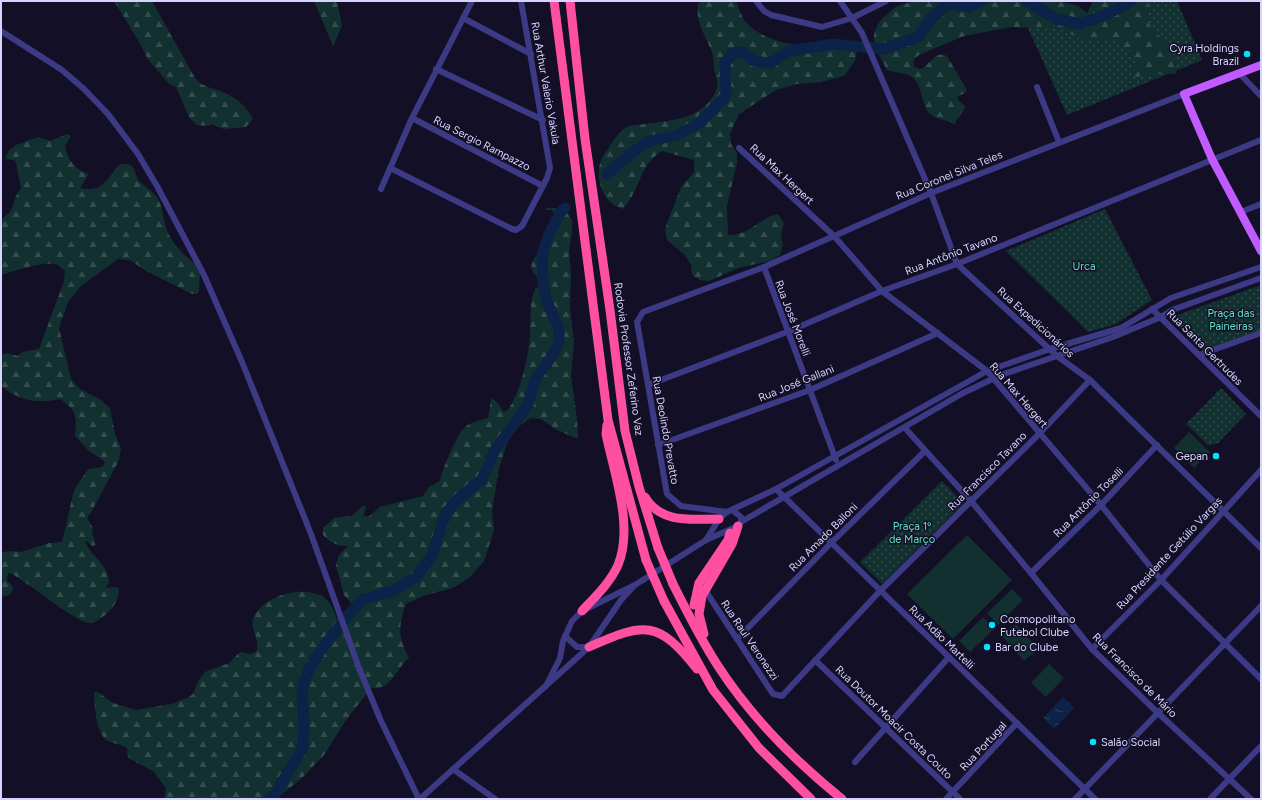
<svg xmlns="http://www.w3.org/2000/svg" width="1262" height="800" viewBox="0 0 1262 800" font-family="Figtree,sans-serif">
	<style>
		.grass { fill: url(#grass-dots) }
		.forest { fill: url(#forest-firs) }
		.pitch { fill: #12302f }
		.water { fill: url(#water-ripples) }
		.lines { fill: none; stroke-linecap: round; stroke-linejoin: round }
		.river { stroke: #0c2248; stroke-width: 11 }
		.minor { stroke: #3d3a85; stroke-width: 6 }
		.major { stroke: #c25bff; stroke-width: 8 }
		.highway { stroke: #ff4fa3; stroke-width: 9 }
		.highway-bridge { stroke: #ff4fa3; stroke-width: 9 }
		.poi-dot { fill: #00e5ff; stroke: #130f26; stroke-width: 1.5 }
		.labels { text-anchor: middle; stroke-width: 3; stroke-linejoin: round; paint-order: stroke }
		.poi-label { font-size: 11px; fill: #d9d4ff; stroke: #130f26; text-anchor: start }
		.street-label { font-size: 11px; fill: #d9d4ff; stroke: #130f26 }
		.park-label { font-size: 11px; fill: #5fe0c0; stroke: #130f26 }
	</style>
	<defs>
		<pattern id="grass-dots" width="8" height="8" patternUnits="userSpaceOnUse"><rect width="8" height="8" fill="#12302f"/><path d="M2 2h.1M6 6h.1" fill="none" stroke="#344d4e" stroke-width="1.8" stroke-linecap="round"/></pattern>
		<pattern id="forest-firs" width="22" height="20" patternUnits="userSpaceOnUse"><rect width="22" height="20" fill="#12302f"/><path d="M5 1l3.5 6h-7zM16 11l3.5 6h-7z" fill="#344d4e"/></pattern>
		<pattern id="water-ripples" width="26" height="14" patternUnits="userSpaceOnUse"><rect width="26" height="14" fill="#0c2248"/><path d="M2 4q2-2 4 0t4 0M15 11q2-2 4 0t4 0" fill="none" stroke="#2f4163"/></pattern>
	</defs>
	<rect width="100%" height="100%" fill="#130f26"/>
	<g class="grass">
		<polygon points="1016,1 1055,22 1136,1 1177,1 1202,60 1067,115"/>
		<polygon points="1105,209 1152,300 1116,324 1088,332 1006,251"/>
		<polygon points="1261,285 1261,332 1205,352 1169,318"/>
		<polygon points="1221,388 1246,414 1217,444 1208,445 1186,424"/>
		<polygon points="942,481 964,503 882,584 860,562"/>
	</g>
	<g class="forest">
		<path d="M114 1H152L195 78C202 87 213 88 223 92 236 97 247 107 253 119L246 127 224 129 210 124 209 126 196 125 189 117 176 87 168 83 147 58 138 40Z"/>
		<polygon points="314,1 337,1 342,26 333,46"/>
		<path d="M708 1H736C738 7 740 13 743 18 753 36 789 47 809 45 834 42 833 32 857 52L855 61 844 76 821 82 797 84 776 90 739 114 730 134 731 144 737 153V163L727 206 728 235C749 236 759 218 778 214L784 224 781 234 783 245 780 255 770 261 738 268 709 281 700 280 692 275 691 265 685 255 667 240 665 229 681 187 694 172V160L662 151C638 166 641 189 623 209 611 205 606 199 601 187 597 175 598 162 606 152 611 145 617 133 625 128 631 124 638 125 645 124 671 120 701 120 715 93 719 85 717 81 715 73 713 66 714 59 712 52 705 35 695 22 698 3Z"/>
		<path d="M914 1H1060L1078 6 1087 13 1093 1H1149C1148 8 1147 16 1149 23 1152 31 1160 36 1166 42 1171 49 1180 67 1175 74H1159L1134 77 1131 75 1132 71 1139 64 1130 50 1126 51 1121 44 1113 40 1095 42 1083 40 1060 29 1011 27 964 36 919 55C915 58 912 61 914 67L921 69C931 65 934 50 947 56L967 90 965 93 958 96V100L966 107 957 119 955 125C949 119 937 121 930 114 921 105 923 87 913 78 907 72 895 73 887 70 877 50 866 39 882 19 887 14 891 10 896 7 902 4 909 3 914 1Z"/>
		<path d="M68 134 71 136 65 146C67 159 76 171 89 174L80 188C113 195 110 160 127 164 136 166 134 171 137 178 141 185 152 190 157 197 164 208 163 225 170 237 176 248 188 258 197 266L200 271 199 291 197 294H192L146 271 130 260 118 259 81 286 68 302 59 328 71 379 80 389 101 400 110 408 115 434 121 448 119 460 92 511 87 518 93 528 92 533 96 545 92 546 87 541 85 542C92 557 108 563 109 583L105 588 116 587 119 589C119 599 114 607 107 613 103 617 97 622 91 623 78 624 38 590 24 582 19 579 15 574 8 573L7 581 11 584 13 589 10 595 1 597V553L8 551 21 552 49 543 62 542 74 490 88 469 102 467 105 463 103 460 89 451 75 436C77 418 77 410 60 399 36 404 20 401 1 386V355L7 353 18 356 22 352 39 349 64 281 65 271C63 270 60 266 58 265 47 260 13 271 1 275V220L11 211 16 196 21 188 16 163 14 160 5 159 9 150 16 145 38 137 50 141Z"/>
		<path d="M547 208H557L567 211 572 221V231L569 251 571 273 570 307 574 343 571 375 577 419 578 439 557 430 541 419 531 418 515 429 509 438 499 468 492 511 494 531 484 561 470 577 453 588 423 596 406 604C398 627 398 637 409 658 396 669 390 692 371 688L344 723 324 755 300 780 275 799H164L166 788 153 771 128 758 127 748C121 744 114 744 108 741 95 733 95 706 94 692H98L113 703 136 710 171 704 187 698 193 694 198 681 205 672 229 663 240 652 250 654 256 652C261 641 250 630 253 619 261 595 307 583 326 599 331 603 334 612 337 618L341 619 349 609 351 603 344 595 336 565 339 555 348 546C338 546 330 543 323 535V528L334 518 351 516 364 505 366 507 363 516 368 517 380 507 423 496 429 487 440 481C441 471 458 433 465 427 471 422 481 420 488 418L491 399 495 400 504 412 508 410C521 391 529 356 530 333 531 317 529 302 536 287L543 290H546C542 281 534 276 531 267L533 260 544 246 554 214 552 210H545Z"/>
	</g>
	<g class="pitch">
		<polygon points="1189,432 1210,452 1194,468 1174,448"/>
		<polygon points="967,535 1012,580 953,639 907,594"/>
		<polygon points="1012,589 1023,600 998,625 987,613"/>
		<polygon points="983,617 994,629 970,652 959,641"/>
		<polygon points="1016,624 1038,649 1024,661 1002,636"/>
		<polygon points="1049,664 1064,678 1046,697 1031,683"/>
	</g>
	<polygon class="water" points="1063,697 1074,708 1054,729 1043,718"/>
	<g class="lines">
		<g class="river">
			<polyline points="1027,1 1056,19 1080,24 1106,15 1131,1"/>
			<polyline points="607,174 633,152 650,141 677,135 698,124 726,96 725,63 733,53 742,52 754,61 771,63 789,51 832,44 884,49 918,37 930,20 947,4 970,7 981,1"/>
			<polyline points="269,799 275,794 303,747 304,726 302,694 305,677 319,653 348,615 364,599 393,591 416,577 432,555 446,513 458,499 482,479 495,450 528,405 535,379 552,356 559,342 559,328 547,302 543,283 542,254 549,234 560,213 565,208"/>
		</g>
		<g class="minor">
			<polyline points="756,1 764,11 771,15 822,27 852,18 886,1"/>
			<polyline points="840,1 862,33 931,193 957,264 1057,356 1090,380 1261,548"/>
			<polyline points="463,18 531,54"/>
			<polyline points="1,31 62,70 84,89 108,114 138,154 157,186 204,275 242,362 311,534 359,668 381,721 419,799"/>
			<polyline points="436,69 543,120"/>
			<polyline points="1239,73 1261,96"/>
			<polyline points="1037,87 1059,142"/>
			<polyline points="412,118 543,186"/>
			<polyline points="739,148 834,236 882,291 987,371 1101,505 1161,580 1261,679"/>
			<polyline points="390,168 512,229 516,230 522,226 547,178 550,168 521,1"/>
			<polyline points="381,189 412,118 472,1"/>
			<polyline points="1241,212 1261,204"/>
			<polyline points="764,267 836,460"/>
			<polyline points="1152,309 1261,416"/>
			<polyline points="1199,355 1261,333"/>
			<polyline points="648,385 787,332 882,291 957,264 1261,140"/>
			<polyline points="905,428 971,501 1031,573 1092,649 1158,713 1251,799"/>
			<polyline points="658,445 810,390 938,333"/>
			<polyline points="776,489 1095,799"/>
			<polyline points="732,510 741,517 741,522"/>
			<polyline points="727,512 681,506 667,494 637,322 643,312 764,267 931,193 1184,94"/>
			<polyline points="706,540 719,519 727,512 776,489 987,371 1050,349 1121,328 1171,298 1261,267"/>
			<polyline points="1031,573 1101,505 1157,445"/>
			<polyline points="705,590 773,694 782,696 880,591 1040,433 1090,380"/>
			<polyline points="565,636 577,647 589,647"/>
			<polyline points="737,639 831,543 925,451"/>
			<polyline points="1092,649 1161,580 1261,470"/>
			<polyline points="815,660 960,799"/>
			<polyline points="546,686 560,658 563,641 572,621 582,611 635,585 706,540 738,526 741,522 963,393 1001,375 1113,337 1161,317 1172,310 1261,278"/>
			<polyline points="855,762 949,657"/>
			<polyline points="453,769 495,799"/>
			<polyline points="420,799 589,647 621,600 633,587"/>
			<polyline points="946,799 1017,723"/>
			<polyline points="1075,799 1261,606"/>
			<polyline points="1210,799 1261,746"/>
		</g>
		<polyline class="major" points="1261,65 1184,94 1212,159 1261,251"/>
		<g class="highway">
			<polyline points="554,1 608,420 646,560"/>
			<polyline points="570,1 585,139 610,310 625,431 639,487 658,548"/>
			<path d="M645 497C661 524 691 519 719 519"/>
			<path d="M673 584C687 612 701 640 718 666 751 717 795 761 842 799"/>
			<polyline points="664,601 713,690 759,748 811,799"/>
			<polyline points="694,605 699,583 728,540 730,533"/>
			<path d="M582 611C595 597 610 583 618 565 634 527 614 473 606 434L607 425"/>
			<polyline points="704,634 699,614 702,596 732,544 738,526"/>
			<path d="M589 647C645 622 658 620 697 669"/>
		</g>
		<g class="highway-bridge">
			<polyline points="658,548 673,584"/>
			<polyline points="646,560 664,601"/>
		</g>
	</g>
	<g class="poi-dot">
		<circle cx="1247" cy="54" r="4"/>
		<circle cx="1216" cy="456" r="4"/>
		<circle cx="992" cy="625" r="4"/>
		<circle cx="987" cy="647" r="4"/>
		<circle cx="1093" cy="742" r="4"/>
	</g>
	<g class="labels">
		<g class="poi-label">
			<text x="1239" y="52" text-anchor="end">Cyra Holdings<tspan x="1239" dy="13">Brazil</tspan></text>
			<text x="1208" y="460" text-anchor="end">Gepan</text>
			<text x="1000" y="623">Cosmopolitano<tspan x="1000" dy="13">Futebol Clube</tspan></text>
			<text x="995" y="651">Bar do Clube</text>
			<text x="1101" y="746">Salão Social</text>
		</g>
		<g class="street-label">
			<text transform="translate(546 83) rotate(80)" y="4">Rua Arthur Valerio Vakula</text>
			<text transform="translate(482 143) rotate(27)" y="4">Rua Sergio Rampazzo</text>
			<text transform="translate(782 174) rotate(43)" y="4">Rua Max Hergert</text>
			<text transform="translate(949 175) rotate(-22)" y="4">Rua Coronel Silva Teles</text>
			<text transform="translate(951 254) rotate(-21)" y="4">Rua Antônio Tavano</text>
			<text transform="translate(793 318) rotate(69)" y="4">Rua José Morelli</text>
			<text transform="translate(1036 322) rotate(42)" y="4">Rua Expedicionários</text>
			<text transform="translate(1205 347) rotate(45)" y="4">Rua Santa Gertrudes</text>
			<text transform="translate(629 359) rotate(82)" y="4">Rodovia Professor Zeferino Vaz</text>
			<text transform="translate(796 383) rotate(-22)" y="4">Rua José Gallani</text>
			<text transform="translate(1019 395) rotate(49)" y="4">Rua Max Hergert</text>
			<text transform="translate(666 430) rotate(80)" y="4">Rua Deolindo Prevatto</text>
			<text transform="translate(987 471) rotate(-45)" y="4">Rua Francisco Tavano</text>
			<text transform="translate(1088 502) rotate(-45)" y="4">Rua Antônio Toselli</text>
			<text transform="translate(823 537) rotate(-45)" y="4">Rua Amado Balloni</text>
			<text transform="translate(1169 553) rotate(-47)" y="4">Rua Presidente Getúlio Vargas</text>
			<text transform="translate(942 637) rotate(44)" y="4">Rua Adão Martelli</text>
			<text transform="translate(750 640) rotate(56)" y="4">Rua Raul Veronezzi</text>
			<text transform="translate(1135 675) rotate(45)" y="4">Rua Francisco de Mário</text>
			<text transform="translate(894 722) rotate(44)" y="4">Rua Doutor Moacir Costa Couto</text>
			<text transform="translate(983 746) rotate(-47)" y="4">Rua Portugal</text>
		</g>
		<g class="park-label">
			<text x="1084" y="270">Urca</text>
			<text x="1231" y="317">Praça das<tspan x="1231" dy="13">Paineiras</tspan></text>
			<text x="912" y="530">Praça 1º<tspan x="912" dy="13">de Março</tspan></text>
		</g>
	</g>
	<rect width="1262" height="800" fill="none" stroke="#d9d4ff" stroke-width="4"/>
</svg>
